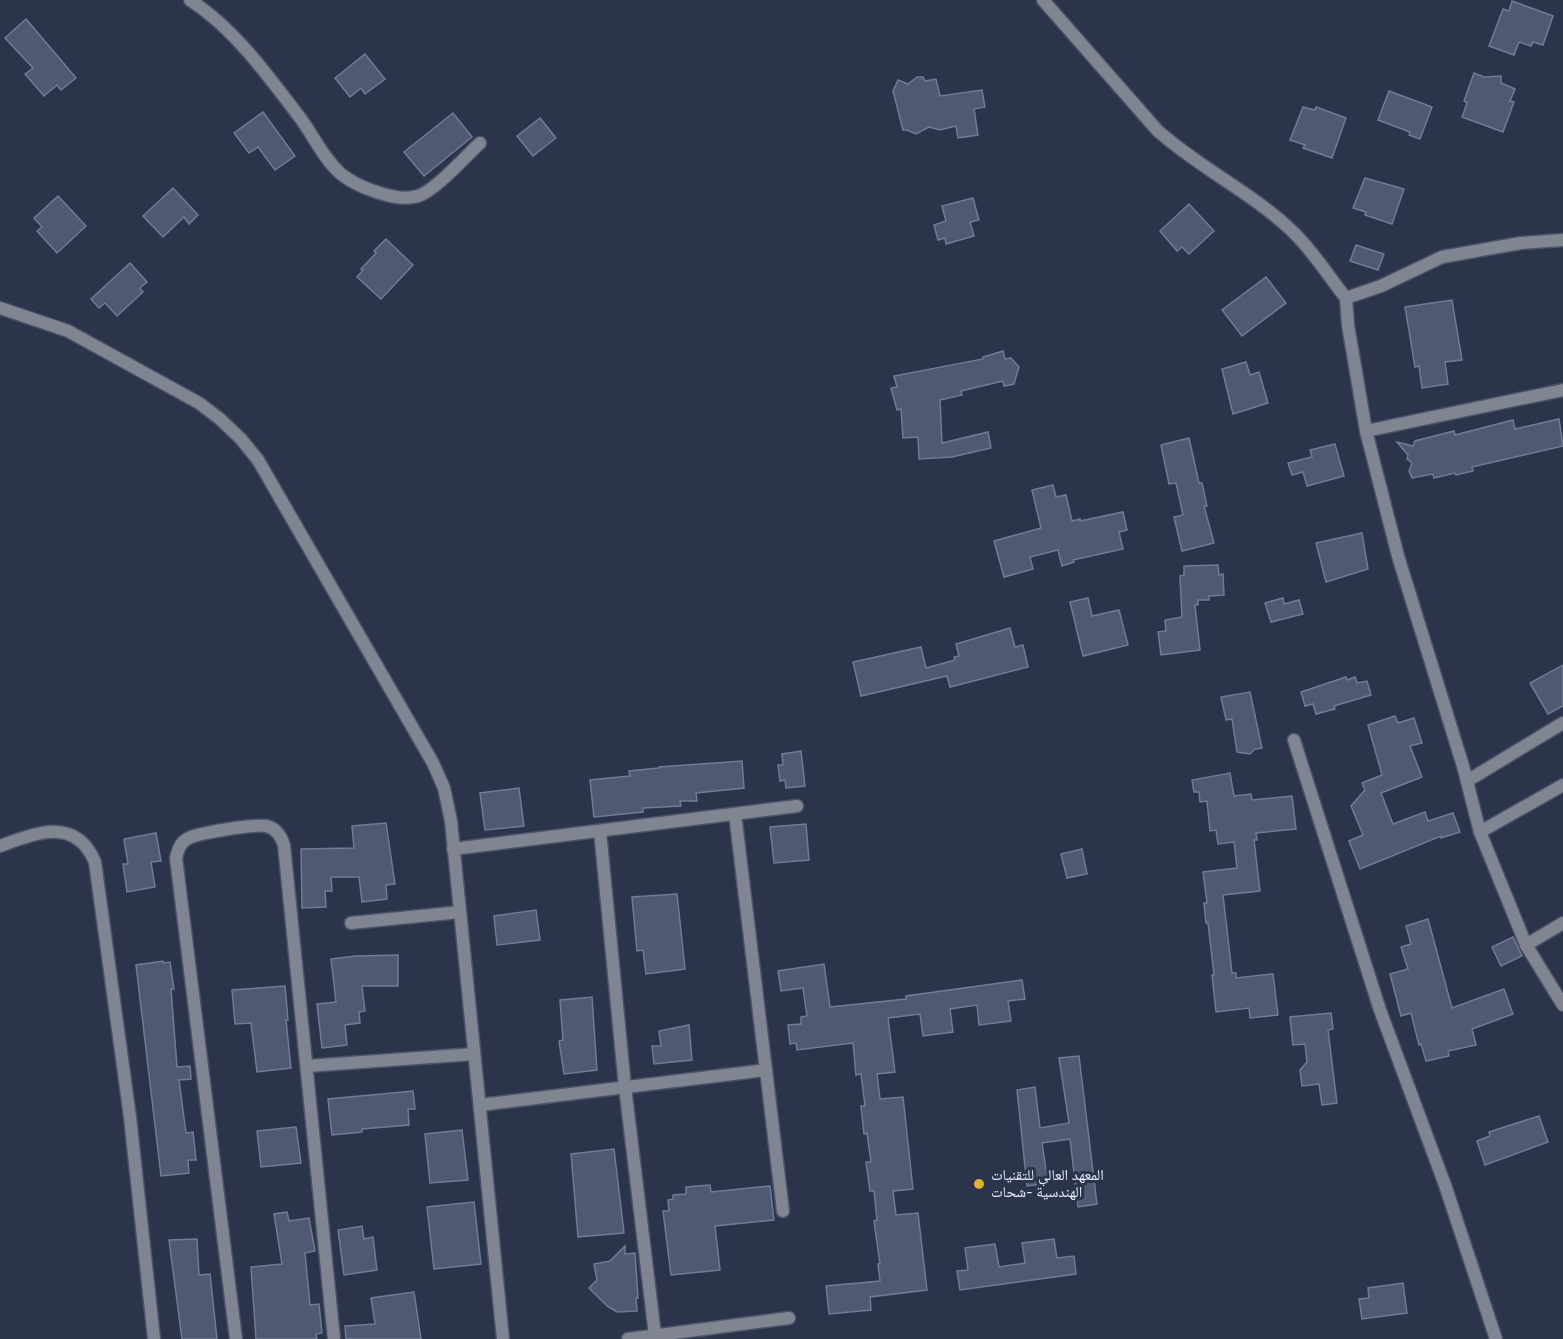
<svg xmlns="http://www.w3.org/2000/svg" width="1563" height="1339" viewBox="0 0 1563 1339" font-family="Figtree,'Noto Naskh Arabic',sans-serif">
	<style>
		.building { fill: #505973; stroke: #717b96; stroke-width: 1.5 }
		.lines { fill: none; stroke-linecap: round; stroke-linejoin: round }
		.street-casing { stroke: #4a5268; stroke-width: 15 }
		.street { stroke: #808591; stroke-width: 12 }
		.poi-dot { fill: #dcb233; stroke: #2c344c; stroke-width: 2 }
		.labels { text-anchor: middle; stroke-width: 6; stroke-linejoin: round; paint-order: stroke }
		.poi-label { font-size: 15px; fill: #e7edfc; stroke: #2c344c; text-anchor: start }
	</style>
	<rect width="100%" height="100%" fill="#2c344c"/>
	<g class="building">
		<polygon points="1512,1 1553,16 1543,45 1533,42 1531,46 1519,42 1514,55 1489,46 1503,9 1509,11"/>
		<polygon points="26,19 76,78 61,90 57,85 44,96 25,74 33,68 5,38"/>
		<polygon points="365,54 385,79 365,94 361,88 350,97 335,78"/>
		<polygon points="1474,73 1484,77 1501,76 1501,83 1515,89 1510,101 1514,102 1503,132 1462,117 1467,103 1464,101"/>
		<polygon points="917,77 923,77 925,81 936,79 940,96 982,90 985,107 974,109 978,135 958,138 956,126 940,130 929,127 916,134 907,130 903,130 893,91 898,80 908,84"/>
		<polygon points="1389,91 1432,107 1420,139 1409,135 1410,132 1378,120"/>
		<polygon points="1303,107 1315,110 1316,107 1346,118 1332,158 1303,148 1305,145 1290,140"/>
		<polygon points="263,112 295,156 275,170 258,147 249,153 234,133"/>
		<polygon points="453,113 472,137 424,176 404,152"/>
		<polygon points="540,118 556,138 533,156 517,136"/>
		<polygon points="1365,178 1404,189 1392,224 1365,215 1366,212 1353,208"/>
		<polygon points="173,188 198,215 189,224 184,217 163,237 143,216"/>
		<polygon points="58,196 86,226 57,253 37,231 42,227 34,218"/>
		<polygon points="973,198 979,220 970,222 974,236 946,244 945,238 938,240 934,225 946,221 942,206"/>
		<polygon points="1189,204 1214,231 1189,254 1182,247 1177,251 1160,231"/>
		<polygon points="386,239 413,265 381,299 357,277 363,270 361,269 376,253 374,251"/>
		<polygon points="1356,245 1384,254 1378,270 1350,261"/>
		<polygon points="130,263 147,282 140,288 143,292 117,316 105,303 99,308 91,299"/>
		<polygon points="1266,277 1286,303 1242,336 1222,310"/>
		<polygon points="1452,300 1462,360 1445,362 1448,384 1422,388 1419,366 1415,367 1405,307"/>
		<polygon points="1003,351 1005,359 1011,358 1019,367 1014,384 1004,386 1003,381 961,391 962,395 940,400 942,443 988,432 991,448 952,457 919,459 918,437 903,438 901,409 897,410 891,388 897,387 894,376 983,359 983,357"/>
		<polygon points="1246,362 1250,375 1259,372 1268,403 1233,414 1222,369"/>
		<polygon points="1559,419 1563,446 1472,467 1473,471 1456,475 1455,473 1434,478 1433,474 1412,478 1409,471 1412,463 1407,459 1408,455 1397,442 1413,446 1415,441 1454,431 1455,435 1513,420 1515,429"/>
		<polygon points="1189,438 1199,483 1202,483 1207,506 1204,506 1214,543 1182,551 1174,517 1183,515 1176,483 1169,484 1161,445"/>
		<polygon points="1335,444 1344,476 1307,486 1303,472 1292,475 1288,463 1312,457 1310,450"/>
		<polygon points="1053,485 1056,497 1066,495 1072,521 1080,519 1080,521 1123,512 1127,530 1119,532 1123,549 1073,560 1074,562 1062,566 1058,550 1030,557 1033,569 1004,577 994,541 1041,528 1032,490"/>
		<polygon points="1362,533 1368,569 1326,582 1316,543"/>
		<polygon points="1218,565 1219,575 1223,574 1224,595 1209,596 1209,600 1198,600 1198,605 1195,605 1200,650 1161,655 1158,632 1166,631 1165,620 1182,617 1180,576 1184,575 1184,566"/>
		<polygon points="1088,598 1092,616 1119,610 1128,645 1083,656 1070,602"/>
		<polygon points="1283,598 1284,604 1299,600 1303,614 1271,622 1265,603"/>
		<polygon points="1010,628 1015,647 1023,645 1028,667 950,687 947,676 861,696 853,662 921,647 926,668 955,660 954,657 959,656 956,644"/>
		<polygon points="1563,665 1563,706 1548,714 1530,683"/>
		<polygon points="1346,677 1347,680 1355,677 1357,683 1367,681 1371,695 1334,706 1335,709 1316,714 1313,704 1305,706 1301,692"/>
		<polygon points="1250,692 1262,748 1255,749 1250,754 1237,752 1232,719 1226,720 1221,697"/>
		<polygon points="1395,716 1398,723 1414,718 1422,743 1410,746 1422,777 1381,793 1393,824 1425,812 1428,821 1453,813 1460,832 1441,838 1441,836 1360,869 1349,841 1363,835 1351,806 1365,790 1362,783 1382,775 1368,725"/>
		<polygon points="801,751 805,786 786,788 785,780 780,781 778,765 783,765 782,754"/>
		<polygon points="742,761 744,788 696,793 697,801 680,801 681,806 643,808 643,812 594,817 590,780 630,776 629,771 659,768 659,767"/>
		<polygon points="1230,773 1234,796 1251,794 1252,800 1292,796 1296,829 1256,833 1257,840 1254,840 1260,891 1223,895 1232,973 1236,973 1236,978 1273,974 1278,1015 1250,1018 1249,1008 1216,1012 1212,975 1214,975 1208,923 1206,923 1204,903 1207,903 1203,872 1237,868 1234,842 1218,844 1216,830 1210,831 1207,801 1200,802 1199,792 1194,792 1192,780"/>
		<polygon points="519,788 524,826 485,830 480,793"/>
		<polygon points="386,823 395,884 386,885 387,899 362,902 359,877 331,877 332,891 325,891 326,907 302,908 301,849 354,848 352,826"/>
		<polygon points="806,824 809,860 774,863 770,827"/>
		<polygon points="156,833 161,861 151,862 155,887 127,892 123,864 128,864 124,839"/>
		<polygon points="1082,849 1087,874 1067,878 1061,854"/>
		<polygon points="677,894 685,969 646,974 643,950 637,951 632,897"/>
		<polygon points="536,910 540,940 497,945 494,916"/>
		<polygon points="1428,919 1452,1008 1504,989 1513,1014 1472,1029 1476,1045 1448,1051 1449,1056 1426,1061 1421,1044 1419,1045 1411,1013 1401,1016 1390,974 1408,969 1401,947 1411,944 1406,926"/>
		<polygon points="1513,937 1522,956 1501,966 1492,947"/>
		<polygon points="398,955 398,986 362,986 365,1011 359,1012 360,1023 345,1025 347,1045 322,1048 317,1004 336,1002 331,959 356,956"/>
		<polygon points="163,961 163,963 170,962 174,989 171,989 177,1067 190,1066 191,1079 179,1080 186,1133 193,1132 196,1160 188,1160 189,1173 161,1176 136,965"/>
		<polygon points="824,964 830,1007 906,999 906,996 1022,980 1025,999 1008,1001 1011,1021 979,1025 977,1005 950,1009 953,1032 923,1036 920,1014 888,1018 895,1072 877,1074 880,1099 903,1097 913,1189 893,1191 896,1215 918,1213 927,1290 870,1297 871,1310 829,1314 826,1286 880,1281 878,1264 880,1264 874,1221 877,1220 874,1191 870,1191 866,1162 871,1162 867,1133 864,1134 861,1106 865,1106 861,1074 856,1075 853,1043 797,1050 796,1043 790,1044 788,1025 801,1024 801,1017 807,1016 803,988 781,991 778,971"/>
		<polygon points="285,986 288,1020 286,1020 291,1068 257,1072 251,1023 235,1024 232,990"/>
		<polygon points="592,997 597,1070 564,1074 559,1041 563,1040 560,1000"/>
		<polygon points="1331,1013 1333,1029 1328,1030 1337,1103 1322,1105 1319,1084 1302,1086 1300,1070 1307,1062 1305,1044 1293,1045 1290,1017"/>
		<polygon points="689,1025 692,1060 654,1064 652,1046 661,1046 659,1031"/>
		<polygon points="1079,1056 1097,1204 1078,1207 1070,1139 1042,1143 1048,1183 1027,1186 1017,1090 1035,1087 1040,1128 1069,1123 1059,1058"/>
		<polygon points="413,1091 415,1109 408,1109 409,1125 362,1129 362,1132 332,1135 328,1099"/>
		<polygon points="1539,1116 1548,1142 1485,1165 1477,1141 1490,1136 1489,1132"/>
		<polygon points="296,1127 301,1163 261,1167 257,1131"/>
		<polygon points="462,1130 468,1180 430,1183 425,1134"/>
		<polygon points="614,1149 624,1233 578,1237 571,1154"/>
		<polygon points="710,1185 711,1192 770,1186 774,1220 715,1226 720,1270 671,1275 663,1211 669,1211 668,1200 673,1199 673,1195 686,1194 686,1187"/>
		<polygon points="474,1202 481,1264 434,1269 427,1207"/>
		<polygon points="287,1212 289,1221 309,1218 315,1251 305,1253 310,1305 319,1304 322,1333 316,1334 317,1339 256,1339 251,1267 282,1264 274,1214"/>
		<polygon points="362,1226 364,1239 373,1237 377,1270 344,1275 338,1230"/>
		<polygon points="197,1239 199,1275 210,1274 217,1339 182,1339 169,1240"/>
		<polygon points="1054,1239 1057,1258 1074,1256 1076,1274 960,1290 957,1271 968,1270 965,1248 995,1244 999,1267 1025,1263 1022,1243"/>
		<polygon points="625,1246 625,1254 635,1253 638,1298 636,1298 637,1311 617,1312 607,1306 589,1288 597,1280 594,1264 610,1261"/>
		<polygon points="1403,1283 1407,1313 1362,1319 1359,1299 1369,1298 1368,1288"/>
		<polygon points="414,1292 421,1339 346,1339 345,1326 375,1324 371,1298"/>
	</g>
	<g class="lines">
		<g class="street-casing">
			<g id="street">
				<path d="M190 0C235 29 269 77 301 119 314 137 324 159 341 174 357 187 398 203 418 196 435 191 466 156 480 143"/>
				<path d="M1043 0 1157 130C1199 168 1251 192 1291 230 1312 249 1328 276 1346 298"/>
				<polyline points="1563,240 1521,243 1442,257 1381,286 1346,298 1348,325 1366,431 1398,556 1463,766 1480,832 1526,945 1563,1005"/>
				<polyline points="0,308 68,331 199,403 220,419 241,439 258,460 433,763 444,788 451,821 503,1339"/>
				<polyline points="1366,431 1563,390"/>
				<polyline points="1294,740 1380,1010 1445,1185 1496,1339"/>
				<polyline points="1467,781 1563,723"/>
				<polyline points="735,814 783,1211"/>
				<polyline points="600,831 625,1087 655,1335"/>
				<polyline points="1480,832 1563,785"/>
				<path d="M0 846C36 833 76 816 95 862L130 1117 154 1339"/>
				<polyline points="453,849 797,806"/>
				<polyline points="351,923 460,912"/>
				<polyline points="1526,945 1563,923"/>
				<polyline points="307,1066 474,1054"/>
				<polyline points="480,1105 766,1070"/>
				<path d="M236 1339 176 858C178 850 180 843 187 839 196 833 255 824 266 826 276 828 281 836 284 845L334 1339"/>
				<polyline points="628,1339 789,1318"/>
			</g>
		</g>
		<use href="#street" class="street"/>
	</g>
	<circle class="poi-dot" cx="979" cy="1184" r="6"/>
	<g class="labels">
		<g class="poi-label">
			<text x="991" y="1180">المعهد العالي للتقنيات<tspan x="991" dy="17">الهندسية -شحات</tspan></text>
		</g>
	</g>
</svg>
